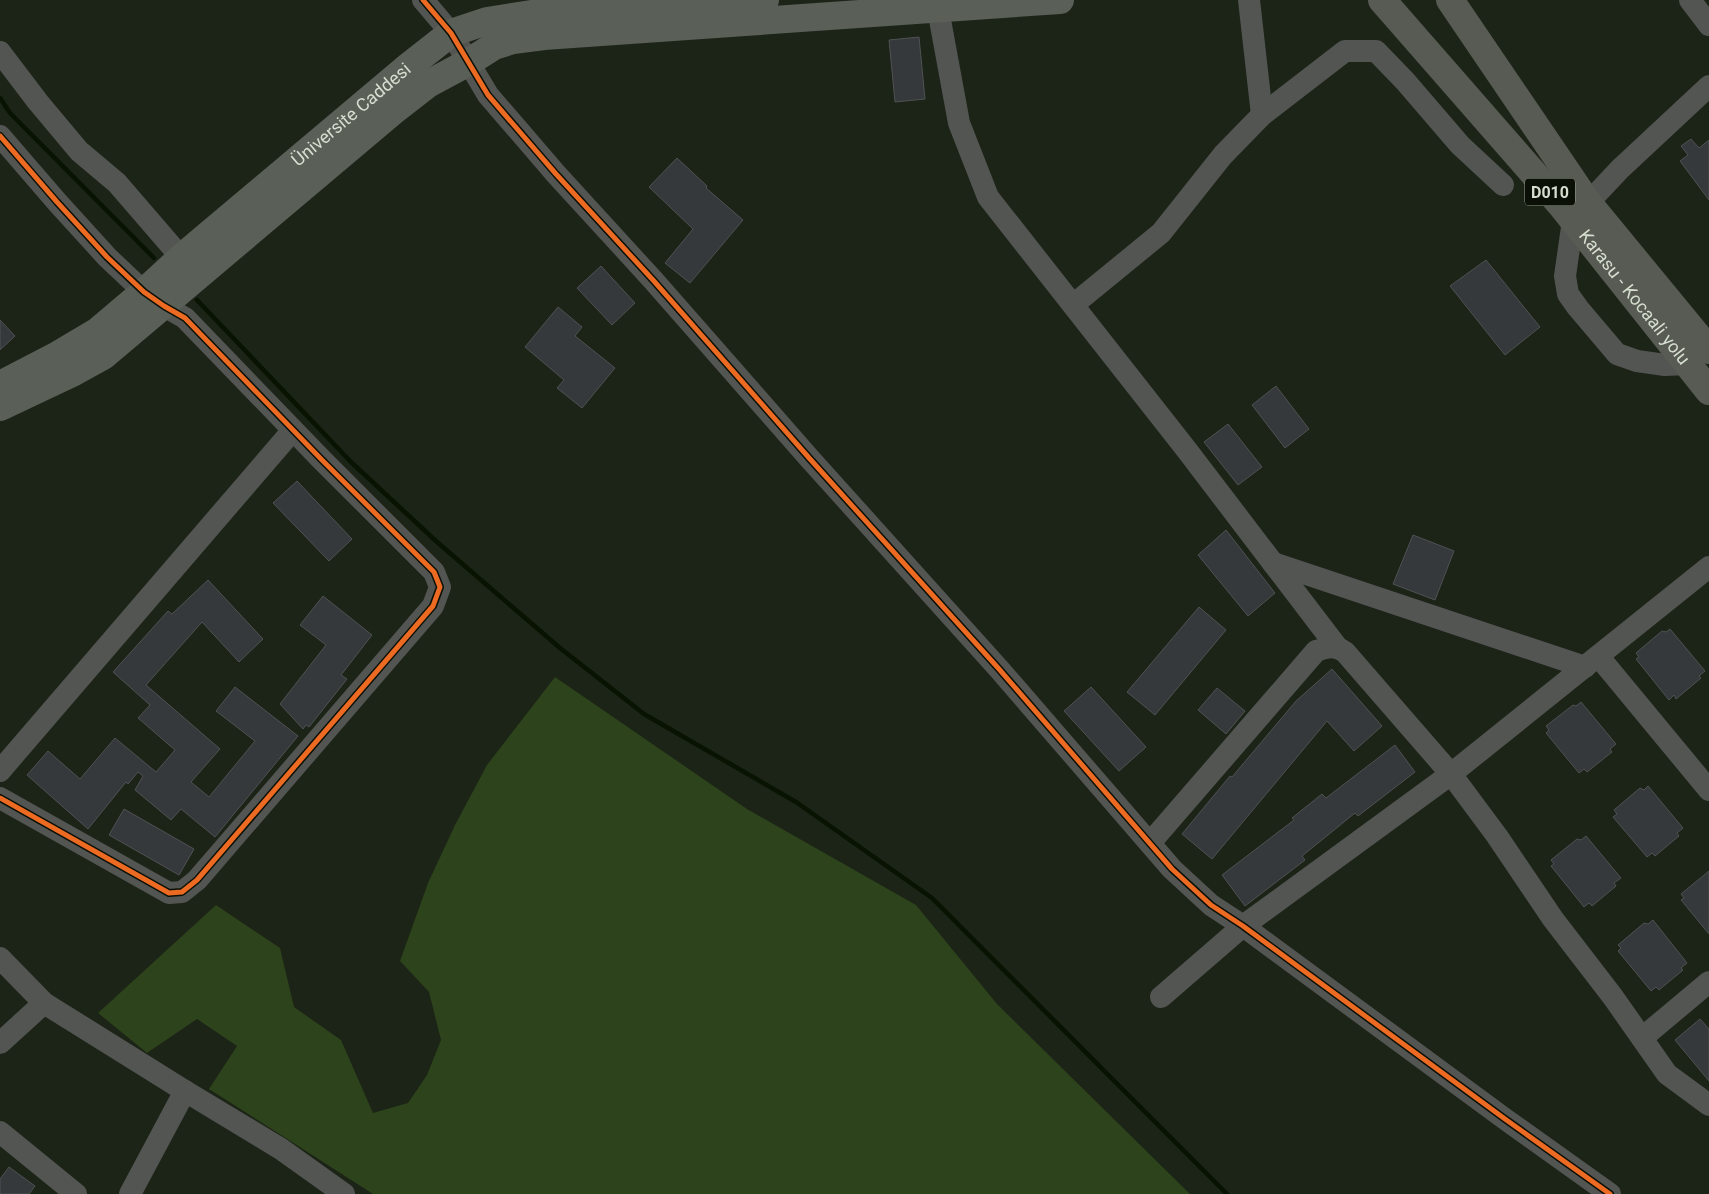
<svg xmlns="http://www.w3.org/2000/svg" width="1709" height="1194" viewBox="0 0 1709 1194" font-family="Roboto,sans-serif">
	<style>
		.green { fill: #2d431b }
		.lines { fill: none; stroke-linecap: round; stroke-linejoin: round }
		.stream { stroke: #081302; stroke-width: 4.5 }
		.building { fill: #35393c; stroke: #4f5253 }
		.minor { stroke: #525551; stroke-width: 22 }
		.major { stroke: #5a5f58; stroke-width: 28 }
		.highway { stroke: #575b53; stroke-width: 28 }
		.cycleway-casing { stroke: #0a1006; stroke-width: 8 }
		.cycleway { stroke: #ed6a23; stroke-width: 5 }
		.labels { text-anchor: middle; stroke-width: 4; stroke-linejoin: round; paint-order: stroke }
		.shield { fill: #0a1006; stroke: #98a093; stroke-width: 1 }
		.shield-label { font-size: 16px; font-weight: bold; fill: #d5decf }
		.street-label { font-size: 18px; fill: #d5decf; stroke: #0a1006 }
	</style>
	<rect width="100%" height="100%" fill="#1c2317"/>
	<polygon class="green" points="555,677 747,809 916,905 997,1004 1190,1194 373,1194 209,1089 237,1046 197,1019 147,1053 98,1013 216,905 280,948 294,1007 341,1040 373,1113 408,1103 427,1075 441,1040 429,992 400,961 428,883 455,825 487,765"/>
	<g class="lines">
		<g class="stream">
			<polyline points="0,98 10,113 154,258"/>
			<polyline points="197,300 351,462 437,542 560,648 644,714 796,802 932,898 1227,1194"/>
		</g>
	</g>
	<g class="building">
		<polygon points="919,37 925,99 895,102 889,40"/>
		<polygon points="1691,139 1699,148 1709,140 1709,200 1680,161 1688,155 1681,146"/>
		<polygon points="677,158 707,186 706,188 743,220 690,283 665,263 693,229 649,187"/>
		<polygon points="1486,260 1540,327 1505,355 1450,286"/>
		<polygon points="601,266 635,303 612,325 577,288"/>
		<polygon points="558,307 582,327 575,336 615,368 582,408 557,388 564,380 525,347"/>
		<polygon points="0,320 15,336 0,350"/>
		<polygon points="1276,386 1309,429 1285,448 1252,405"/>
		<polygon points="1228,424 1262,467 1238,485 1204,442"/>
		<polygon points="297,481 352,539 329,561 273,503"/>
		<polygon points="1226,530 1275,593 1248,616 1198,555"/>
		<polygon points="1413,535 1454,551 1435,600 1393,584"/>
		<polygon points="208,580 263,639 239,662 202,622 146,685 220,749 191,782 209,797 255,741 216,711 235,687 298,736 215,837 181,809 171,820 135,790 143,776 138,772 128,784 126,782 88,829 27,775 48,751 80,779 115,738 156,772 175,750 138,718 150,705 113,672 168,611 172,614"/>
		<polygon points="323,596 372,635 341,675 347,679 309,727 306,725 303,729 280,704 326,645 300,625"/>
		<polygon points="1199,607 1226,630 1155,715 1127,692"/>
		<polygon points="1670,629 1705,671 1699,676 1701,678 1676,699 1674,695 1669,700 1636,659 1639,657 1636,653 1662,631 1666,632"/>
		<polygon points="1332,669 1382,726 1354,751 1327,721 1212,859 1182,834 1230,776 1232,777 1296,701"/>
		<polygon points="1091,687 1146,747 1119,771 1064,711"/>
		<polygon points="1217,688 1245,711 1226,734 1198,710"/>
		<polygon points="1581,702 1616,744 1610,749 1612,752 1587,772 1584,769 1579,773 1546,733 1549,730 1546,726 1573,705 1576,706"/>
		<polygon points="1395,745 1415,772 1358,816 1355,813 1302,856 1305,860 1245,906 1222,875 1294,820 1292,818 1322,794 1326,798"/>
		<polygon points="1648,786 1683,828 1677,833 1679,836 1655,856 1652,853 1647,857 1613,817 1617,814 1614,810 1640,788 1644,790"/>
		<polygon points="124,809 194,849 179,875 109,835"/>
		<polygon points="1586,836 1621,878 1614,883 1616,886 1592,906 1589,903 1584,907 1551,866 1554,864 1551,860 1577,839 1581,840"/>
		<polygon points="1709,871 1709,934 1681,900 1684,898 1681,894"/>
		<polygon points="1653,920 1687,963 1681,968 1683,970 1659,990 1656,987 1651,991 1618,951 1621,948 1618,945 1644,923 1648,924"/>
		<polygon points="1700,1019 1709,1029 1709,1081 1675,1040"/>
		<polygon points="9,1167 35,1186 29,1194 0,1194 0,1179"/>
	</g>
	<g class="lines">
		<g class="minor">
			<polyline points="423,0 451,33 488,95 556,174 653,280 810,459 999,669 1172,869 1211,905 1243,926 1505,1119 1610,1194"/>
			<polyline points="1249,0 1262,115"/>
			<polyline points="1690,0 1709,25"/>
			<polyline points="938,9 959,123 988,197 1186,449 1337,647"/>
			<polyline points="0,52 38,102 79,151 117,183 192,270"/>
			<polyline points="0,136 57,202 107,257 144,292 164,306 185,318 322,460 434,572 440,587 433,606 197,880 182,892 169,893 0,798"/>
			<polyline points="1588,203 1620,169 1709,86"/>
			<polyline points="1573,220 1565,276 1568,294 1578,308 1617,354 1637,361 1665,365 1688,364"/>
			<polyline points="1073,305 1161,233 1223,155 1262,115 1345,51 1376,51 1405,81 1460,145 1503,185"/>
			<polyline points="1273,563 1585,667"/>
			<polyline points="1599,657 1709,790"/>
			<polyline points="0,771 293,430"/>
			<path d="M1150 843 1316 651C1328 647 1334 645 1345 652L1451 774 1497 836 1553 919 1613 997 1667 1074 1709 1105"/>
			<polyline points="0,958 44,1003 185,1091 281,1149 344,1194"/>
			<polyline points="1161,997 1243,926 1451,774 1709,567"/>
			<polyline points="1642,1038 1709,982"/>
			<polyline points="0,1043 44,1003"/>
			<polyline points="0,1132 76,1194"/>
			<polyline points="130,1194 185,1091"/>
		</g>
		<g class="major">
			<path id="s1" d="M0 385 56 356 98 331 144 292 181 258 409 66 451 33 487 21 538 13 765 0"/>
			<polyline points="0,407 74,372 103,356 392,112 428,84 469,62 494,46 513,40 544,36 1060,0"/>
		</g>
		<g class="highway">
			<path id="s2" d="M1382 0 1562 206 1709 391"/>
			<polyline points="1450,0 1588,203 1709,350"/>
		</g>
		<g class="cycleway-casing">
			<g id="cycleway">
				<polyline points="423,0 451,33 488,95 556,174 653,280 810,459 999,669 1172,869 1211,905 1243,926 1505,1119 1610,1194"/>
				<polyline points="0,136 57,202 107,257 144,292 164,306 185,318 322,460 434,572 440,587 433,606 197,880 182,892 169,893 0,798"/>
			</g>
		</g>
		<use href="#cycleway" class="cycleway"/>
	</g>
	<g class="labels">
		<rect class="shield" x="1525" y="178.5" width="50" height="27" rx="4"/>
		<g class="shield-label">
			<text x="1550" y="198">D010</text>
		</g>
		<g class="street-label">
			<text dy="6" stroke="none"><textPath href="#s1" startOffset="445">Üniversite Caddesi</textPath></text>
			<text dy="6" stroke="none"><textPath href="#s2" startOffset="390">Karasu - Kocaali yolu</textPath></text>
		</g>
	</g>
</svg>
